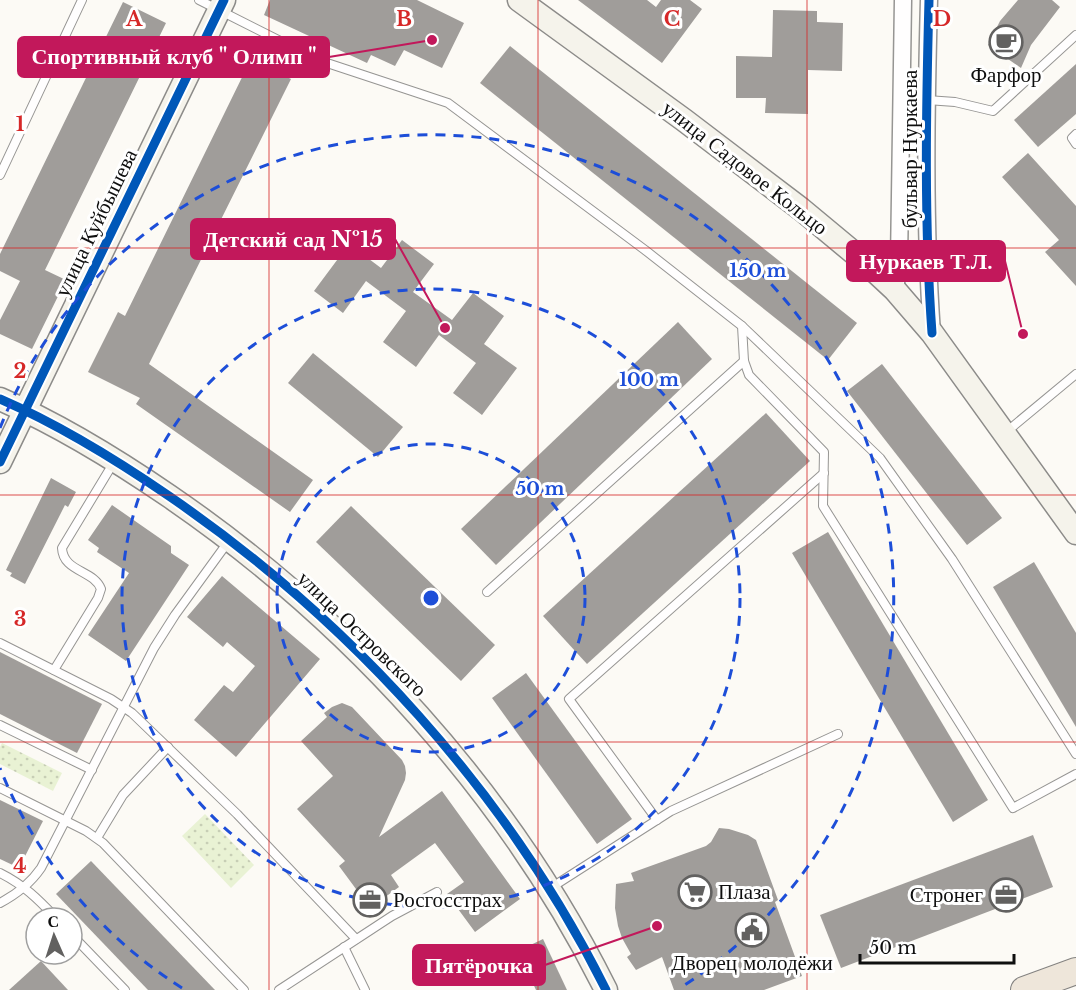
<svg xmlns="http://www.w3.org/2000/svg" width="1076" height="990" viewBox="0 0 1076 990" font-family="'Libre Baskerville',serif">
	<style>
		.park { fill: url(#park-dots) }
		.building { fill: #a09d9a }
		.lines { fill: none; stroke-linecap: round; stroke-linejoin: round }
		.lane-casing { stroke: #969593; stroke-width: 10 }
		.street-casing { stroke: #969593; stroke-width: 19 }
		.secondary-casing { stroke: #8c8b89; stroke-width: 25 }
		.primary-casing { stroke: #838280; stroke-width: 28 }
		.lane { stroke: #fffefe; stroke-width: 8 }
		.street { stroke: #fffefe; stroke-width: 16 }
		.secondary { stroke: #f5f3eb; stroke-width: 22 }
		.primary { stroke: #eee6da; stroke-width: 26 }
		.cycleway-casing { stroke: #fff; stroke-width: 13 }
		.cycleway { stroke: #0057b8; stroke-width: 9 }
		.grid { fill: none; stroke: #d62828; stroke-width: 1.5; stroke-opacity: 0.55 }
		.ring { fill: none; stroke: #1d4ed8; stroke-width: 3; stroke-dasharray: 10 8 }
		.labels { text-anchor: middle; stroke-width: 6; stroke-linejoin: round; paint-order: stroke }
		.poi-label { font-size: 21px; fill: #0f0f0f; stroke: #fff }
		.street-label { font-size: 21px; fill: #0f0f0f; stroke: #fff }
		.grid-label { font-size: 20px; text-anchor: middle; font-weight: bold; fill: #d62828; stroke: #fff; stroke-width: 6; stroke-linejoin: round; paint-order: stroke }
		.centre { fill: #1d4ed8; stroke: #fff; stroke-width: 3 }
		.ring-label { font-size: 18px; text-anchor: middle; font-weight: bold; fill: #1d4ed8; stroke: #fff; stroke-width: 6; stroke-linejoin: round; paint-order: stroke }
		.leader { fill: none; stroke: #c2185b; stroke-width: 2 }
		.callout-dot { fill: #c2185b; stroke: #fff; stroke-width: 2 }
		.callout { fill: #c2185b; stroke: #c2185b; stroke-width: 2 }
		.callout-label { font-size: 22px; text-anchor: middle; font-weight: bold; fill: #fff }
	</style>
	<defs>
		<pattern id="park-dots" width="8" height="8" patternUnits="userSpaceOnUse" patternTransform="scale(1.5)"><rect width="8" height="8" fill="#e9f2d4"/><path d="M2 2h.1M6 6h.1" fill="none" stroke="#c7ceb5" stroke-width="1.8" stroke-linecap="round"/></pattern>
	</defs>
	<rect width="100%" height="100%" fill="#fcfaf5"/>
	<g class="park">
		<polygon points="2,743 62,773 53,791 0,764 0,747"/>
		<polygon points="205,814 254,865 231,888 182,836"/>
	</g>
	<g class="building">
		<polygon points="270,0 417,0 464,23 442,68 404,50 395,66 371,55 367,63 264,15"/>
		<polygon points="578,0 647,0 656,7 661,0 690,0 702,9 662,63"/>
		<polygon points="1018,0 1052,0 1060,7 1031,45 1021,68 988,45 1000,21"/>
		<polygon points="123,2 166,23 45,270 66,280 32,349 0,334 0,320 20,281 0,271 0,254"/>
		<polygon points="773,10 817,11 817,22 843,23 842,71 808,70 808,114 765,113 766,98 736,98 736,56 772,57"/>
		<polygon points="510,46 857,323 828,360 480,83"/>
		<polygon points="251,59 291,79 149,364 313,480 290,512 136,404 140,398 88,372 118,312 125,316"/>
		<polygon points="1076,64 1076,114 1038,147 1014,120"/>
		<polygon points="1028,153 1076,206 1076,286 1045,252 1059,240 1002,177"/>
		<polygon points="402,240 434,264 413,292 452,320 473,293 504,316 484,344 517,368 482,415 453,393 476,363 439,335 416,367 383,342 406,311 366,281 343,313 314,291 349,244 381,268"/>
		<polygon points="678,322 712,359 496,565 461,529"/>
		<polygon points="313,353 403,427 378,457 288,383"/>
		<polygon points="882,364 1002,518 967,545 847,391"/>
		<polygon points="766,413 810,461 587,664 543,616"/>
		<polygon points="51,478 76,492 68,507 65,505 25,584 10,576 12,573 6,570"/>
		<polygon points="112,505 171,546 171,553 189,565 126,661 88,635 129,573 97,552 99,548 88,540"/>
		<polygon points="351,506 495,645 461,681 316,542"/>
		<polygon points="828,532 988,800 953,822 792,553"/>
		<polygon points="1034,562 1076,633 1076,727 993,587"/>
		<polygon points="222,576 320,659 236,757 194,720 224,685 233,692 255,666 227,642 223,647 187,617"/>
		<polygon points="0,652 102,704 77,753 0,714"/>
		<polygon points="526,673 632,819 597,844 492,698"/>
		<polygon points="342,703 352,707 402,760 405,766 406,773 405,780 379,837 442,791 520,899 475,932 447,894 464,882 435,843 391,875 399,887 370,908 339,866 345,861 297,809 333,776 301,741 327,717 324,713 332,707"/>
		<polygon points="0,800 43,821 19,868 0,859"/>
		<polygon points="719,828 729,829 748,835 756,840 778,900 775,902 802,976 764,990 674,990 662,957 636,970 627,957 631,954 622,938 618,926 615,908 616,884 634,881 631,873 706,846 711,842"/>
		<polygon points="1033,835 1053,887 841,968 820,915"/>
		<polygon points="91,861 215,990 148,990 56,894"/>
		<polygon points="543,939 567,990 536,990 518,951"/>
		<polygon points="41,961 68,990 9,990"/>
	</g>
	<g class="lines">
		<g class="lane-casing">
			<g id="lane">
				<polyline points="199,0 318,60 448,103 645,250 742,326 744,361 749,375 824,452 823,506 1013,808 1076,774"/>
				<polyline points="927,100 955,102 993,111 1076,35"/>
				<polyline points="1076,134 1072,138 1076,144"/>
				<polyline points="0,175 82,0"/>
				<polyline points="742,326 880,458 952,559 1076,754"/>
				<polyline points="1005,433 1076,374"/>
				<polyline points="487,592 744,361"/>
				<polyline points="0,643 111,699 132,713 237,814 356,939"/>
				<path d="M54 670 98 598 101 589C94 570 63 572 62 548L114 462"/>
				<polyline points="0,725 92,770"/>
				<polyline points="0,788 86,831 103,843 244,990"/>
				<polyline points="657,820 569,699 824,473"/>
				<polyline points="97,838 123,795 168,747"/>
				<path d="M0 873C24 885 38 899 56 918"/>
				<polyline points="549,889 671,811 838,734"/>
				<path d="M0 903C17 894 30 884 41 868L154 648 175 615 228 542"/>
				<polyline points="72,935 125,990"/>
				<polyline points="344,947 365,990"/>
				<polyline points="279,990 392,916 437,892"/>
			</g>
		</g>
		<g class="street-casing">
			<g id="street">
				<path d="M929 0C926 111 924 223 932 333"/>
				<polyline points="895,290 899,261 903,0"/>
			</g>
		</g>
		<g class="secondary-casing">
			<g id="secondary">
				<polyline points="519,0 684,120 801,209 866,263 895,290 932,333 1076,533"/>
				<path d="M0 399C60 425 115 459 169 496 350 620 508 793 606 990"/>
				<polyline points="0,462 224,0"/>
			</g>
		</g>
		<g class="primary-casing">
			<polyline id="primary" points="1024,990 1076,971"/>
		</g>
		<use href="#lane" class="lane"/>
		<use href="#street" class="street"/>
		<use href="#secondary" class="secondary"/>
		<use href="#primary" class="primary"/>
		<g class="cycleway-casing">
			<g id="cycleway">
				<path d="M929 0C926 111 924 223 932 333"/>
				<path d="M0 399C60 425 115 459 169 496 350 620 508 793 606 990"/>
				<polyline points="0,462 224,0"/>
			</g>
		</g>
		<use href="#cycleway" class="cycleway"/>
	</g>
	<path class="grid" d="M269 0V990M538 0V990M807 0V990M0 248H1076M0 495H1076M0 742H1076"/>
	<g class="ring">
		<circle cx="431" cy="598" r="154"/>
		<circle cx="431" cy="598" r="309"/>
		<path d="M182 988A463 463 0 0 1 0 768M0 428A463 463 0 1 1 680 988"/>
	</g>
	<defs>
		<g id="cafe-ring" transform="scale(1.725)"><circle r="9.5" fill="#fff" stroke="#626160" stroke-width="1.5"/><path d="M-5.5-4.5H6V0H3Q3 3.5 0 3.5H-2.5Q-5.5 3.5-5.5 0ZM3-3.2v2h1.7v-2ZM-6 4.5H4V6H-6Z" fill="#626160"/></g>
		<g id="supermarket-ring" transform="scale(1.725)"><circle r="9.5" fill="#fff" stroke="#626160" stroke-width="1.5"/><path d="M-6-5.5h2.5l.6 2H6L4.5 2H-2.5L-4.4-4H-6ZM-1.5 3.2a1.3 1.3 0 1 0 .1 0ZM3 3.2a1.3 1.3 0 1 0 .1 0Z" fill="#626160"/></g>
		<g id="office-ring" transform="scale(1.725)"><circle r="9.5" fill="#fff" stroke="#626160" stroke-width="1.5"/><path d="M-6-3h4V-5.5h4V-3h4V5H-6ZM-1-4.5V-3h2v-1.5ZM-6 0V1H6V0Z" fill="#626160"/></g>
		<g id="civic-ring" transform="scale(1.725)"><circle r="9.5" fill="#fff" stroke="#626160" stroke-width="1.5"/><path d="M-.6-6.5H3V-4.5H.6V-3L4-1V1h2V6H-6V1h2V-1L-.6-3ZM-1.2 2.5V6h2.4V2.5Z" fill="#626160"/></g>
	</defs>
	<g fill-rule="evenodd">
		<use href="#cafe-ring" x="1006" y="42"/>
		<use href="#supermarket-ring" x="695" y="892"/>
		<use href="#office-ring" x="1006" y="895"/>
		<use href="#office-ring" x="370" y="900"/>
		<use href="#civic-ring" x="752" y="930"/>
	</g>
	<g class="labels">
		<g class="poi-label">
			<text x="1006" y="82">Фарфор</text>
			<text x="718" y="899" text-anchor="start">Плаза</text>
			<text x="983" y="902" text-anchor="end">Стронег</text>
			<text x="393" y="907" text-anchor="start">Росгосстрах</text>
			<text x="752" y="970">Дворец молодёжи</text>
		</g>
		<g class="street-label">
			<text transform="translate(910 149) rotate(-90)" y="7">бульвар Нуркаева</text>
			<text transform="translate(745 168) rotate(38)" y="7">улица Садовое Кольцо</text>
			<text transform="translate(96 223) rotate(-64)" y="7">улица Куйбышева</text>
			<text transform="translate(362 634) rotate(44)" y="7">улица Островского</text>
		</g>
	</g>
	<g class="grid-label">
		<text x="134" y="26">A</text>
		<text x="404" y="26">B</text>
		<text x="672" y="26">C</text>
		<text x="942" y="26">D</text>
		<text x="20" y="131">1</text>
		<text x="20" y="378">2</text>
		<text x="20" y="626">3</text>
		<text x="20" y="873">4</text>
	</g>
	<circle cx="431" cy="598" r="9" class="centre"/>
	<g class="ring-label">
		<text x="758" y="277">150 m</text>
		<text x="649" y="386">100 m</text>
		<text x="540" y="495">50 m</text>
	</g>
	<path class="leader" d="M432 40L329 57M445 328L395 239M1023 334L1005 261M657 926L545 965"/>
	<g class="callout-dot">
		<circle cx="432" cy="40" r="6"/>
		<circle cx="445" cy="328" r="6"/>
		<circle cx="1023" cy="334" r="6"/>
		<circle cx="657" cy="926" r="6"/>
	</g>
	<g class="callout">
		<rect x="18" y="37" width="311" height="40" rx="6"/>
		<rect x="191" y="219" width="204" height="40" rx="6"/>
		<rect x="847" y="241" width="158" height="40" rx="6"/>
		<rect x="413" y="945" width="132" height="40" rx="6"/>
	</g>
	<g class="callout-label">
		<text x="174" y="64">Спортивный клуб " Олимп "</text>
		<text x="293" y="247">Детский сад №15</text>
		<text x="926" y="269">Нуркаев Т.Л.</text>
		<text x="479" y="973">Пятёрочка</text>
	</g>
	<g transform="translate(54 936) rotate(357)"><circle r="28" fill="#ffffff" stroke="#9f9f9f" stroke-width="1.5"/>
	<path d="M0-4.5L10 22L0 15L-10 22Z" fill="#626160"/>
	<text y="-9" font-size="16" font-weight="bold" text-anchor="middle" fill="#0f0f0f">С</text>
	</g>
	<path d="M860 954v9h154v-9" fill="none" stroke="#0f0f0f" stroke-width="3"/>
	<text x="869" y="954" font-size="18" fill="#0f0f0f" stroke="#ffffff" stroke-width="4.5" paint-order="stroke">50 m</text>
</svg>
